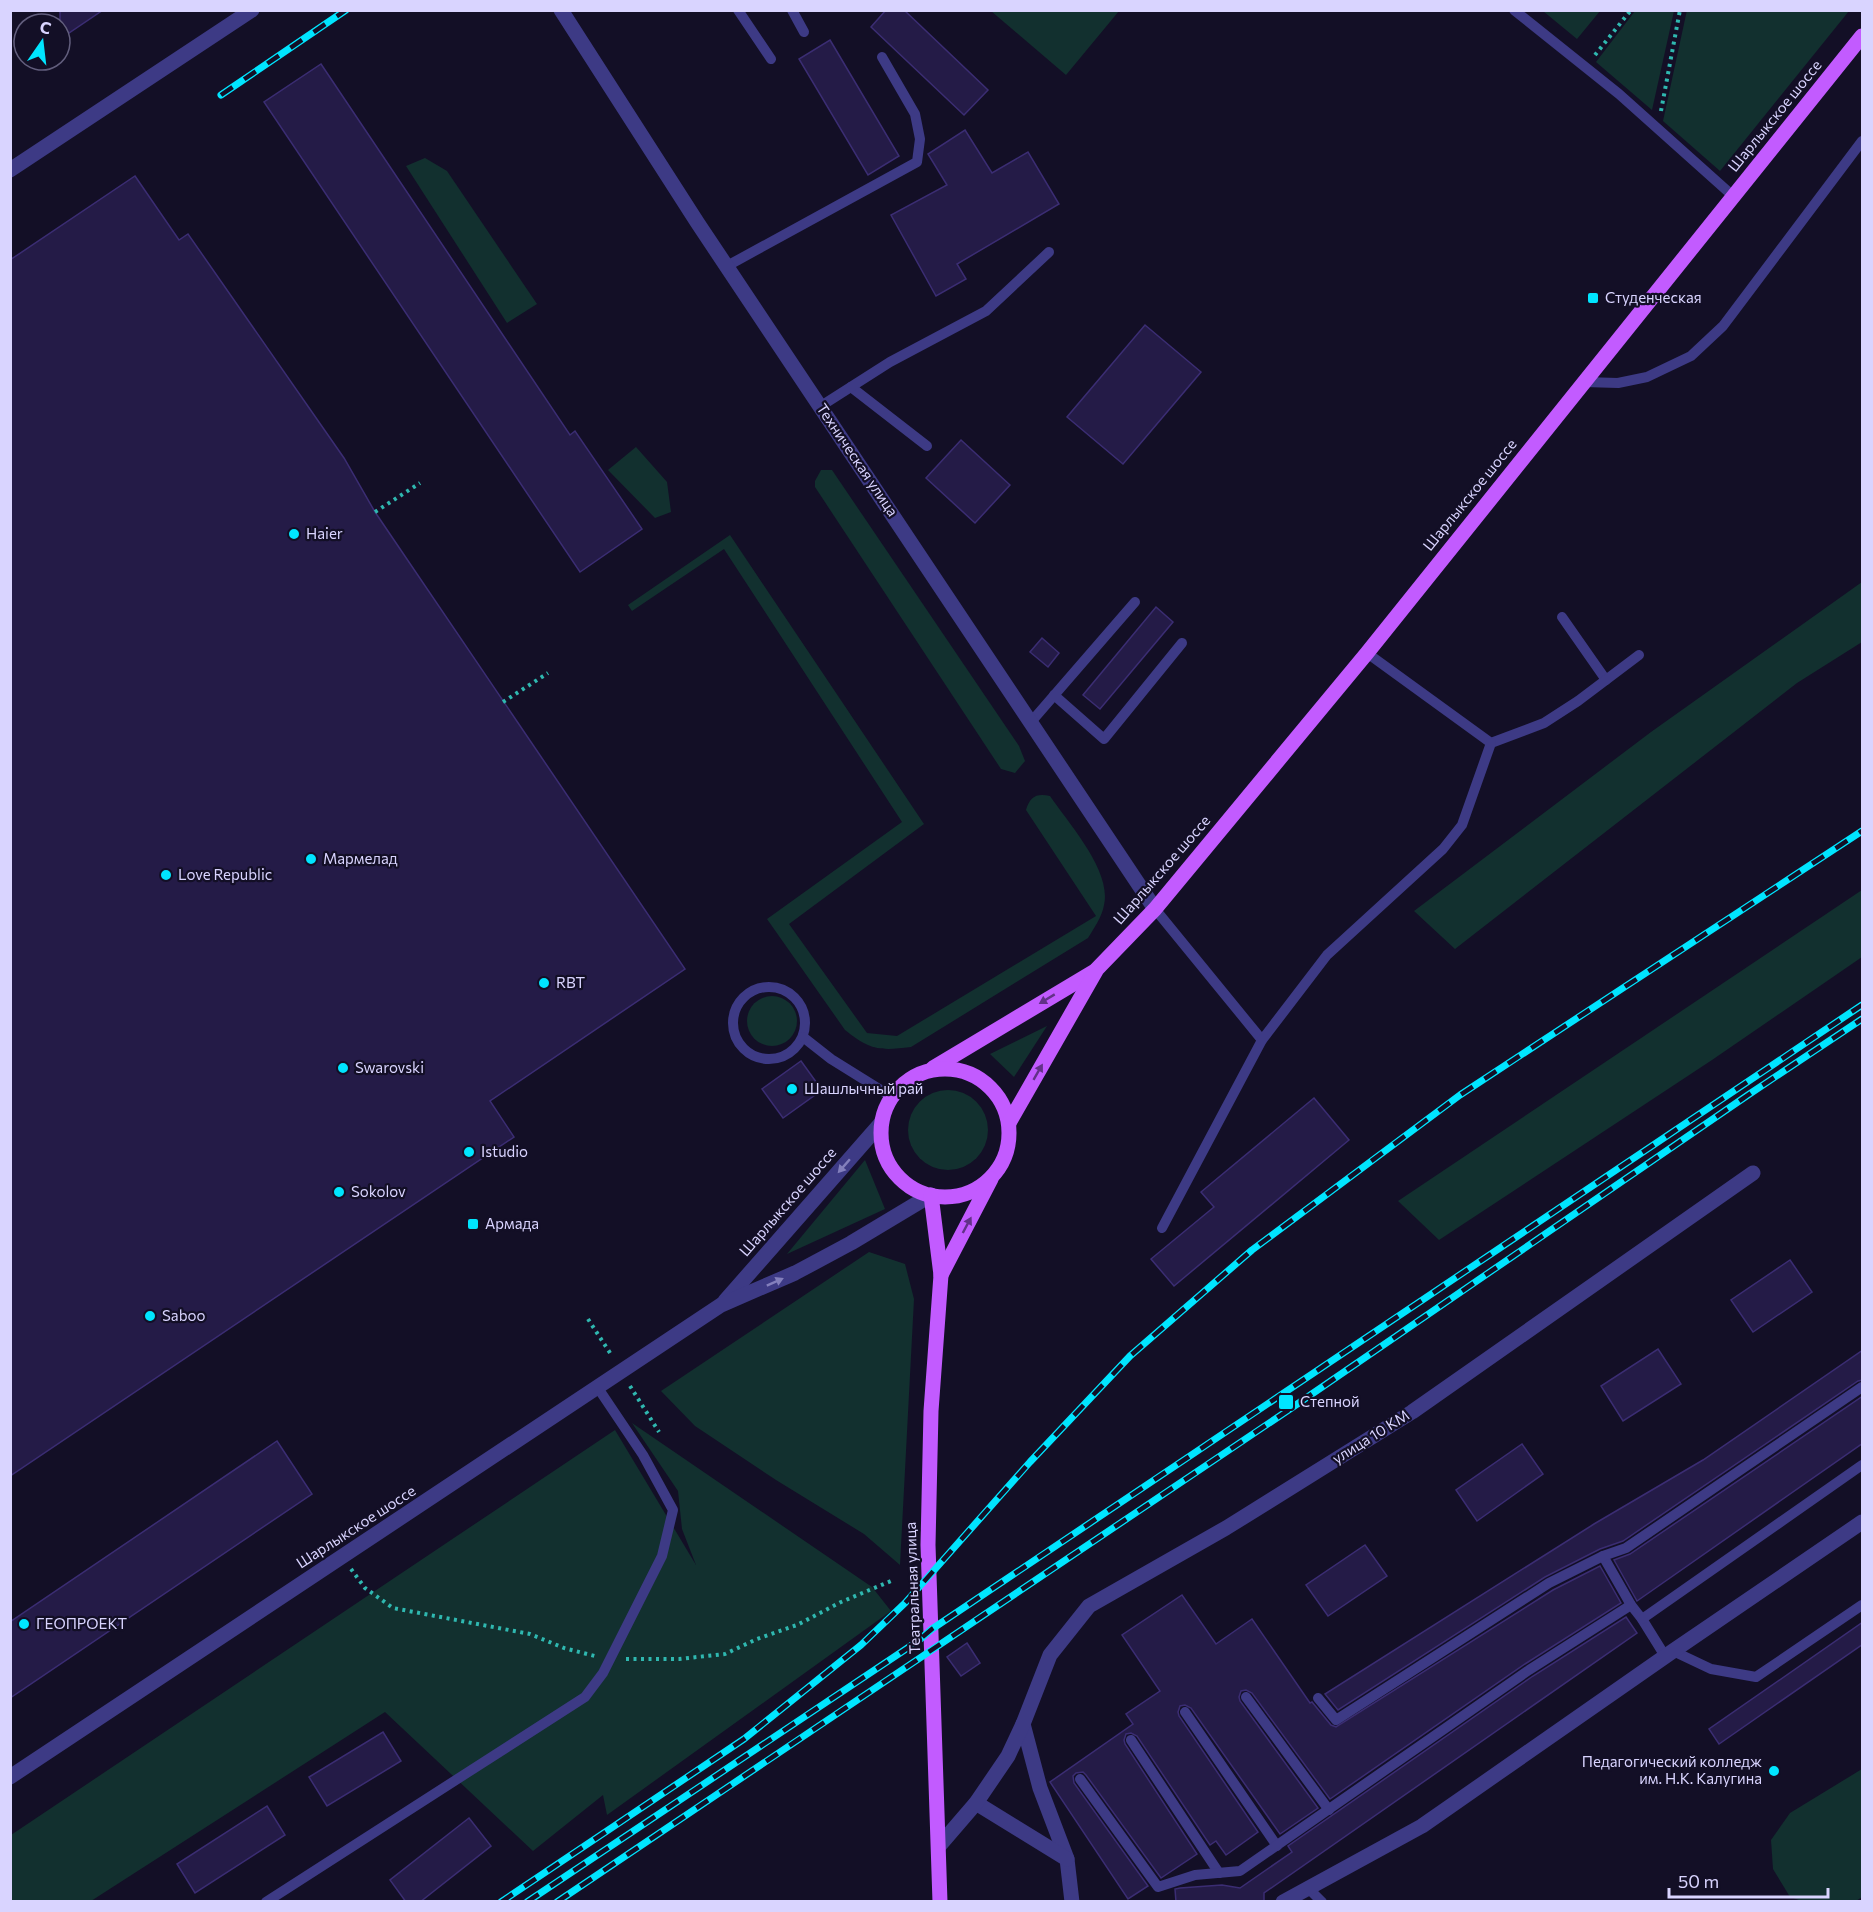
<svg xmlns="http://www.w3.org/2000/svg" width="1873" height="1912" viewBox="0 0 1873 1912" font-family="Commissioner,sans-serif">
	<style>
		.green { fill: #12302f }
		.building { fill: #241b47; stroke: #3b2d73; stroke-width: 1.5 }
		.lines { fill: none; stroke-linecap: round; stroke-linejoin: round }
		.path { stroke: #2fb8b0; stroke-width: 4; stroke-dasharray: 3 4.5; stroke-linecap: butt }
		.service { stroke: #3d3a85; stroke-width: 10 }
		.minor { stroke: #3d3a85; stroke-width: 15 }
		.tertiary { stroke: #3d3a85; stroke-width: 15 }
		.primary { stroke: #c25bff; stroke-width: 15 }
		.rail-casing { stroke: #00e5ff; stroke-width: 7 }
		.rail { stroke: #130f26; stroke-width: 4.5; stroke-dasharray: 14; stroke-linecap: butt }
		.oneway { fill: #623188 }
		.oneway2 { fill: #837fbc }
		.poi-dot { fill: #00e5ff; stroke: #130f26; stroke-width: 2 }
		.labels { text-anchor: middle; stroke-width: 4.5; stroke-linejoin: round; paint-order: stroke }
		.street-label { font-size: 15px; fill: #d9d4ff; stroke: #130f26 }
		.poi-label { font-size: 15px; fill: #d9d4ff; stroke: #130f26; text-anchor: start }
	</style>
	<rect width="100%" height="100%" fill="#130f26"/>
	<g class="green">
		<polygon points="1687,10 1849,11 1720,171 1663,121"/>
		<polygon points="991,11 1119,11 1066,75"/>
		<polygon points="1543,11 1600,11 1577,39"/>
		<polygon points="1635,11 1674,11 1652,110 1596,62"/>
		<polygon points="425,158 447,171 537,304 507,323 406,166"/>
		<polygon points="636,447 667,482 671,512 655,518 608,470"/>
		<polygon points="821,470 832,470 1019,746 1025,761 1015,773 1001,769 815,487 815,481"/>
		<path d="M730 535 924 824 789 924 867 1033 897 1036 1096 916 1026 810C1030 796 1037 793 1050 796 1069 824 1112 871 1104 905 1102 917 1094 928 1088 938L911 1047C879 1051 870 1050 845 1030L767 919 902 822 724 549 632 611 628 605Z"/>
		<polygon points="1862,582 1862,642 1797,683 1455,949 1414,911 1651,732"/>
		<polygon points="1862,890 1862,957 1712,1060 1439,1240 1398,1201"/>
		<circle cx="772" cy="1021" r="25"/>
		<polygon points="1047,1026 1014,1077 990,1054"/>
		<circle cx="948" cy="1130" r="40"/>
		<polygon points="865,1160 885,1209 787,1254"/>
		<polygon points="869,1252 905,1264 914,1299 900,1565 864,1534 776,1480 695,1426 661,1391"/>
		<polygon points="632,1423 872,1587 891,1611 607,1815 603,1795 533,1851 385,1712 91,1901 11,1902 11,1835 615,1430 696,1565 682,1529 678,1491"/>
		<polygon points="1862,1769 1862,1897 1856,1901 1802,1901 1790,1897 1773,1869 1771,1840 1790,1813"/>
	</g>
	<g class="building">
		<polygon points="60,10 103,10 60,39"/>
		<polygon points="886,10 904,10 988,90 964,115 871,27"/>
		<polygon points="830,40 899,156 868,175 799,59"/>
		<polygon points="321,64 570,435 575,431 642,529 580,572 264,102"/>
		<polygon points="965,130 992,173 1028,152 1059,204 957,264 966,279 936,296 891,215 947,185 928,154"/>
		<polygon points="135,176 179,240 188,234 344,458 375,512 685,969 490,1101 514,1137 10,1476 10,260"/>
		<polygon points="1145,325 1201,372 1123,464 1067,417"/>
		<polygon points="961,440 1010,485 975,523 926,478"/>
		<polygon points="1156,607 1173,622 1100,709 1083,695"/>
		<polygon points="1042,638 1059,653 1048,667 1030,652"/>
		<polygon points="801,1061 822,1090 783,1118 762,1089"/>
		<polygon points="1314,1098 1349,1140 1174,1286 1151,1259 1214,1207 1201,1192"/>
		<polygon points="1790,1260 1812,1292 1753,1332 1731,1300"/>
		<polygon points="1658,1349 1681,1384 1623,1421 1601,1386"/>
		<polygon points="1863,1350 1863,1380 1858,1381 1623,1541 1600,1549 1545,1577 1338,1710 1325,1694 1594,1524 1703,1460"/>
		<polygon points="1863,1396 1863,1443 1637,1601 1614,1560 1630,1554"/>
		<polygon points="277,1441 312,1494 10,1698 10,1622"/>
		<polygon points="1522,1444 1543,1474 1477,1521 1456,1490"/>
		<polygon points="1365,1545 1387,1576 1328,1616 1306,1585"/>
		<polygon points="1600,1566 1621,1603 1525,1664 1330,1799 1252,1693 1246,1690 1241,1691 1239,1697 1240,1701 1318,1808 1280,1834 1191,1708 1185,1705 1180,1706 1178,1712 1179,1716 1258,1832 1226,1855 1216,1841 1210,1845 1137,1736 1131,1733 1126,1734 1124,1740 1125,1744 1197,1854 1161,1878 1086,1775 1083,1772 1076,1773 1073,1776 1074,1783 1148,1886 1128,1899 1050,1782 1133,1724 1126,1714 1160,1691 1122,1635 1182,1595 1216,1644 1252,1619 1310,1703 1312,1702 1331,1725 1336,1727 1553,1590"/>
		<polygon points="1626,1617 1637,1633 1264,1893 1264,1902 1176,1902 1175,1889 1180,1888 1222,1885 1240,1888 1292,1852 1288,1846 1533,1676"/>
		<polygon points="1863,1622 1863,1644 1719,1744 1709,1729"/>
		<polygon points="967,1643 980,1663 961,1676 947,1657"/>
		<polygon points="383,1732 401,1761 327,1806 309,1777"/>
		<polygon points="267,1806 285,1835 195,1893 177,1864"/>
		<polygon points="469,1818 491,1846 420,1902 406,1902 390,1880"/>
	</g>
	<g class="lines">
		<g class="path">
			<polyline points="1595,55 1631,10"/>
			<polyline points="1661,111 1680,10"/>
			<polyline points="375,512 420,483"/>
			<polyline points="503,702 548,673"/>
			<polyline points="588,1319 612,1356"/>
			<polyline points="630,1386 659,1432"/>
			<polyline points="351,1569 365,1588 393,1608 530,1634 564,1648 595,1656"/>
			<polyline points="626,1659 679,1659 725,1654 757,1639 797,1625 841,1602 891,1581"/>
		</g>
		<g class="service">
			<polyline points="738,10 771,59"/>
			<polyline points="792,10 804,32"/>
			<polyline points="1514,10 1619,94 1733,196"/>
			<polyline points="727,266 917,162 920,139 915,114 882,57"/>
			<polyline points="1584,382 1618,383 1647,377 1691,356 1723,326 1862,141"/>
			<polyline points="851,387 927,446"/>
			<polyline points="821,406 890,362 986,311 1049,252"/>
			<polyline points="1562,617 1606,680"/>
			<polyline points="1367,653 1491,743 1544,723 1578,701 1639,655"/>
			<polyline points="1054,695 1104,739 1182,643"/>
			<polyline points="1031,722 1135,602"/>
			<polyline points="1155,909 1262,1040"/>
			<circle cx="769" cy="1023" r="36"/>
			<polyline points="803,1037 831,1059 892,1097"/>
			<polyline points="1162,1228 1262,1040 1327,955 1443,849 1462,825 1491,743"/>
			<polyline points="1603,1556 1631,1605 1642,1619 1665,1656"/>
			<polyline points="1642,1619 1862,1465"/>
			<polyline points="1673,1651 1711,1669 1756,1677 1862,1605"/>
			<polyline points="1246,1697 1329,1810"/>
			<polyline points="1318,1698 1336,1720 1549,1583 1603,1556 1626,1548 1862,1387"/>
			<polyline points="1185,1712 1277,1846"/>
			<polyline points="1131,1740 1219,1873"/>
			<polyline points="1080,1779 1158,1887 1195,1875 1240,1871 1529,1670 1631,1605"/>
			<polyline points="1309,1889 1322,1902"/>
			<polyline points="266,1902 585,1697 603,1673 662,1556 673,1510 643,1455 598,1388"/>
		</g>
		<g class="minor">
			<polyline points="10,170 252,10"/>
			<polyline points="1023,1724 1040,1788 1067,1859 1072,1902"/>
			<polyline points="976,1803 1067,1859"/>
			<polyline points="939,1846 976,1803 1008,1756 1023,1724 1050,1655 1089,1606 1226,1528 1412,1412 1753,1173"/>
			<polyline points="1283,1902 1422,1826 1673,1651 1862,1522"/>
		</g>
		<g class="tertiary">
			<polyline points="561,10 697,222 1155,909"/>
			<polyline points="725,1301 882,1122"/>
			<polyline points="10,1777 721,1305 795,1273 851,1243 931,1195"/>
		</g>
		<g class="primary">
			<polyline points="933,1068 1095,971"/>
			<circle cx="945" cy="1133" r="64"/>
			<polyline points="1009,1123 1097,969 1155,909 1367,653 1862,36"/>
			<polyline points="931,1195 941,1275 931,1411 928,1545 940,1902"/>
			<polyline points="941,1275 991,1179"/>
		</g>
		<g class="rail-casing">
			<g id="rail">
				<polyline points="221,95 346,10"/>
				<polyline points="501,1902 744,1739 861,1645 905,1603 1030,1462 1130,1356 1252,1250 1460,1095 1862,831"/>
				<polyline points="527,1902 918,1641 932,1629 1862,1005"/>
				<polyline points="557,1902 1290,1409 1748,1095 1862,1019"/>
			</g>
		</g>
		<use href="#rail" class="rail"/>
	</g>
	<defs><path id="oneway-solid" d="M-6-.8H1V-3.2L6.5 0L1 3.2V.8H-6Z" transform="scale(1.5)"/></defs>
	<g class="oneway">
		<use href="#oneway-solid" transform="translate(1047 999) rotate(149)"/>
		<use href="#oneway-solid" transform="translate(1038 1072) rotate(-60)"/>
		<use href="#oneway-solid" transform="translate(967 1225) rotate(-62)"/>
	</g>
	<g class="oneway2">
		<use href="#oneway-solid" transform="translate(844 1166) rotate(131)"/>
		<use href="#oneway-solid" transform="translate(775 1282) rotate(-24)"/>
	</g>
	<g class="poi-dot">
		<rect x="1587" y="292" width="12" height="12" rx="3"/>
		<circle cx="294" cy="534" r="6"/>
		<circle cx="311" cy="859" r="6"/>
		<circle cx="166" cy="875" r="6"/>
		<circle cx="544" cy="983" r="6"/>
		<circle cx="343" cy="1068" r="6"/>
		<circle cx="792" cy="1089" r="6"/>
		<circle cx="469" cy="1152" r="6"/>
		<circle cx="339" cy="1192" r="6"/>
		<rect x="467" y="1218" width="12" height="12" rx="3"/>
		<circle cx="150" cy="1316" r="6"/>
		<rect x="1278" y="1394" width="16" height="16" rx="3"/>
		<circle cx="24" cy="1624" r="6"/>
		<circle cx="1774" cy="1771" r="6"/>
	</g>
	<g class="labels">
		<g class="street-label">
			<text transform="translate(1775 116) rotate(-51)" y="5">Шарлыкское шоссе</text>
			<text transform="translate(857 460) rotate(56)" y="5">Техническая улица</text>
			<text transform="translate(1470 495) rotate(-51)" y="5">Шарлыкское шоссе</text>
			<text transform="translate(1162 870) rotate(-49)" y="5">Шарлыкское шоссе</text>
			<text transform="translate(788 1202) rotate(-49)" y="5">Шарлыкское шоссе</text>
			<text transform="translate(1371 1437) rotate(-32)" y="5">улица 10 КМ</text>
			<text transform="translate(356 1527) rotate(-33)" y="5">Шарлыкское шоссе</text>
			<text transform="translate(913 1588) rotate(-92)" y="5">Театральная улица</text>
		</g>
		<g class="poi-label">
			<text x="1605" y="303">Студенческая</text>
			<text x="306" y="539">Haier</text>
			<text x="323" y="864">Мармелад</text>
			<text x="178" y="880">Love Republic</text>
			<text x="556" y="988">RBT</text>
			<text x="355" y="1073">Swarovski</text>
			<text x="804" y="1094">Шашлычный рай</text>
			<text x="481" y="1157">Istudio</text>
			<text x="351" y="1197">Sokolov</text>
			<text x="485" y="1229">Армада</text>
			<text x="162" y="1321">Saboo</text>
			<text x="1300" y="1407">Степной</text>
			<text x="36" y="1629">ГЕОПРОЕКТ</text>
			<text x="1762" y="1767" text-anchor="end">Педагогический колледж<tspan x="1762" dy="17">им. Н.К. Калугина</tspan></text>
		</g>
	</g>
	<rect width="1873" height="1912" fill="none" stroke="#d9d4ff" stroke-width="24"/>
	<g transform="translate(42 42) rotate(14)"><circle r="28" fill="#130f26" stroke="#625e7d" stroke-width="1.5"/>
	<path d="M0-4.5L10 22L0 15L-10 22Z" fill="#00e5ff"/>
	<text y="-9" font-size="16" font-weight="bold" text-anchor="middle" fill="#d9d4ff">С</text>
	</g>
	<path d="M1669 1888v9h159v-9" fill="none" stroke="#d9d4ff" stroke-width="3"/>
	<text x="1678" y="1888" font-size="18" fill="#d9d4ff" stroke="#130f26" stroke-width="4.5" paint-order="stroke">50 m</text>
</svg>
